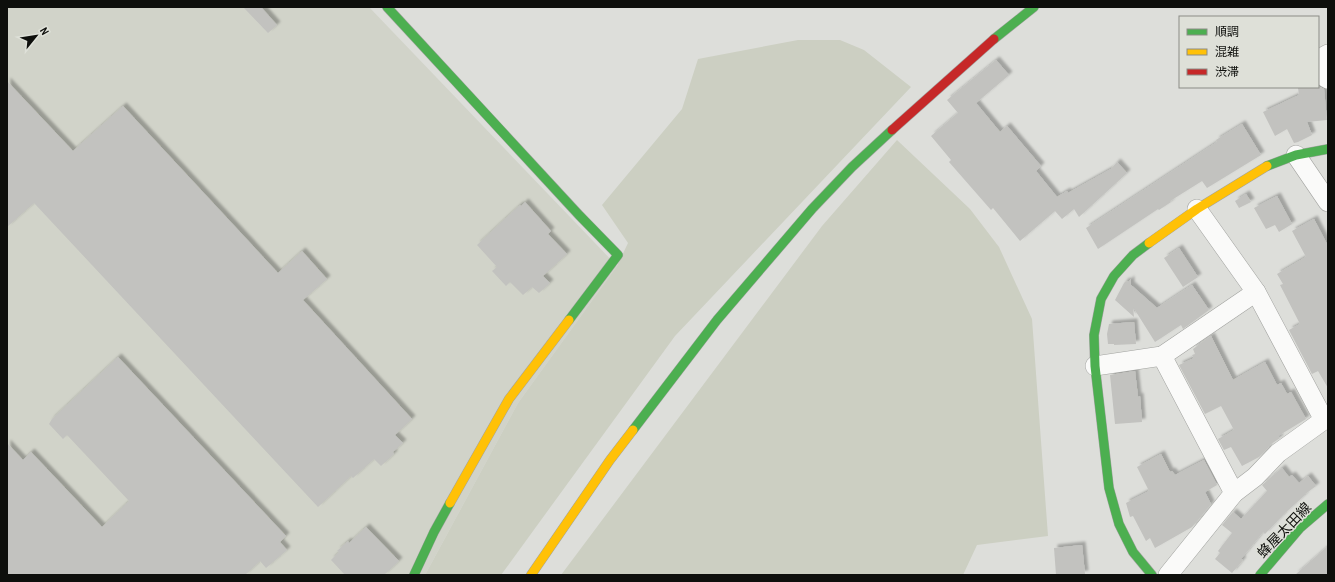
<svg xmlns="http://www.w3.org/2000/svg" width="1335" height="582" viewBox="0 0 1335 582" font-family="'Archivo Narrow','Noto Sans JP',sans-serif">
	<style>
		.built { fill: #d1d3c9 }
		.green { fill: #cccfc2 }
		.building { fill: #c2c2bf; filter: url(#shadow) }
		.lines { fill: none; stroke-linecap: round; stroke-linejoin: round }
		.street-casing { stroke: #a2a3a0; stroke-width: 20 }
		.fast-casing { stroke: #a2a3a0; stroke-width: 10 }
		.slow-casing { stroke: #a2a3a0; stroke-width: 10 }
		.jam-casing { stroke: #a2a3a0; stroke-width: 10 }
		.street { stroke: #fafaf9; stroke-width: 19 }
		.fast { stroke: #4caf50; stroke-width: 9 }
		.slow { stroke: #ffc107; stroke-width: 9 }
		.jam { stroke: #c62828; stroke-width: 9 }
		.labels { text-anchor: middle; stroke-width: 3; stroke-linejoin: round; paint-order: stroke }
		.street-label { font-size: 14px; fill: #0e0f0c; stroke: #dee0d8 }
	</style>
	<defs>
		<filter id="shadow"><feDropShadow dx="3.5" dy="-3.5" stdDeviation="1" flood-color="#0004"/></filter>
	</defs>
	<rect width="100%" height="100%" fill="#dddeda"/>
	<polygon class="built" points="7,7 369,7 617,266 518,403 425,575 7,575"/>
	<g class="green">
		<polygon points="798,40 840,40 864,50 911,87 675,336 501,575 425,575 518,403 617,266 628,243 602,205 682,109 698,59"/>
		<polygon points="897,140 970,209 999,247 1032,319 1048,536 977,545 963,575 561,575 822,226"/>
	</g>
	<g class="building">
		<polygon points="243,7 261,7 277,25 268,33"/>
		<polygon points="996,60 1009,75 976,103 1000,132 1007,126 1041,166 1036,171 1057,197 1067,191 1068,193 1111,169 1117,162 1127,173 1079,217 1074,209 1062,219 1055,211 1020,241 993,208 991,210 949,162 951,160 931,136 958,113 947,100"/>
		<polygon points="7,81 73,151 123,106 278,273 302,251 327,279 303,300 412,419 395,435 403,443 393,452 394,454 381,466 374,459 353,478 351,476 318,507 34,203 7,227"/>
		<polygon points="1318,86 1324,89 1327,120 1307,122 1312,135 1298,142 1294,143 1287,129 1275,136 1263,112 1299,95 1298,88 1318,87"/>
		<polygon points="1242,124 1261,155 1207,188 1202,181 1170,201 1171,202 1159,210 1158,209 1098,249 1086,228 1217,142 1216,140"/>
		<polygon points="1246,194 1251,202 1239,208 1235,201"/>
		<polygon points="1277,196 1292,224 1279,232 1275,225 1266,229 1254,208"/>
		<polygon points="525,202 551,231 548,234 567,254 543,276 550,283 539,293 532,287 523,295 510,282 506,286 492,271 497,267 477,245 520,205 521,206"/>
		<polygon points="1314,219 1328,246 1328,388 1318,371 1312,374 1289,330 1300,324 1280,285 1283,284 1277,274 1306,257 1292,231"/>
		<polygon points="1179,248 1198,277 1183,287 1164,258"/>
		<polygon points="1131,279 1131,285 1157,308 1192,285 1209,310 1183,329 1181,325 1155,342 1133,307 1134,317 1115,300 1124,283 1126,281 1128,282"/>
		<polygon points="1134,322 1136,344 1114,345 1114,344 1108,344 1107,334 1109,324"/>
		<polygon points="1211,336 1233,380 1265,362 1277,385 1281,383 1287,394 1291,392 1306,419 1278,436 1280,438 1268,446 1269,447 1259,457 1242,466 1231,447 1224,450 1218,439 1234,430 1221,406 1205,414 1179,365 1194,358 1192,355 1195,354 1193,349"/>
		<polygon points="118,357 286,536 280,542 287,550 266,568 260,561 245,575 7,575 7,443 23,460 31,452 102,527 129,501 67,435 63,439 49,424 52,419"/>
		<polygon points="1135,371 1138,397 1140,396 1142,422 1115,424 1110,375"/>
		<polygon points="1161,454 1170,472 1172,471 1175,475 1204,460 1217,485 1205,492 1211,504 1192,527 1155,548 1150,538 1146,541 1133,516 1130,517 1126,503 1149,491 1137,467"/>
		<polygon points="1282,468 1289,477 1292,475 1299,483 1308,476 1316,486 1305,494 1305,495 1285,513 1265,534 1263,532 1241,559 1243,560 1232,573 1215,559 1220,553 1218,551 1232,533 1222,525 1233,512 1241,519 1267,491 1262,485"/>
		<polygon points="366,527 399,561 384,575 345,575 331,560 339,552 337,551 348,541 349,543"/>
		<polygon points="1082,545 1085,574 1056,575 1054,548"/>
		<polygon points="1328,546 1328,575 1295,575"/>
	</g>
	<g class="lines">
		<g class="street-casing">
			<g id="street">
				<path d="M1328 54C1316 59 1317 74 1328 79"/>
				<polyline points="1296,155 1328,202"/>
				<polyline points="1197,209 1256,292 1324,420"/>
				<polyline points="1162,356 1234,493"/>
				<polyline points="1095,366 1162,356 1256,292"/>
				<polyline points="1168,575 1234,493 1255,477 1278,453 1328,417"/>
			</g>
		</g>
		<g class="fast-casing">
			<g id="fast">
				<polyline points="387,7 579,215 618,255 569,320"/>
				<polyline points="994,39 1034,7"/>
				<polyline points="1267,166 1296,155 1328,149"/>
				<polyline points="1149,243 1133,255 1114,276 1101,299 1094,335 1095,366 1109,488 1119,524 1133,552 1152,575"/>
				<polyline points="633,430 717,320 812,209 852,167 892,130"/>
				<polyline points="414,575 434,532 450,503"/>
				<polyline points="1260,575 1300,528 1328,504"/>
			</g>
		</g>
		<g class="slow-casing">
			<g id="slow">
				<polyline points="1149,243 1197,209 1267,166"/>
				<polyline points="450,503 509,399 569,320"/>
				<polyline points="531,575 610,460 633,430"/>
			</g>
		</g>
		<g class="jam-casing">
			<polyline id="jam" points="892,130 994,39"/>
		</g>
		<use href="#street" class="street"/>
		<use href="#fast" class="fast"/>
		<use href="#slow" class="slow"/>
		<use href="#jam" class="jam"/>
	</g>
	<g class="labels">
		<g class="street-label">
			<text transform="translate(1284 530) rotate(-46)" y="5">蜂屋太田線</text>
		</g>
	</g>
	<rect width="1335" height="582" fill="none" stroke="#0e0f0c" stroke-width="16"/>
	<rect x="1179" y="16" width="140" height="72" fill="#dee0d8" stroke="#8b8c86"/>
	<rect x="1187" y="29" width="20" height="6" fill="#4caf50" stroke="#8b8c86"/>
	<text x="1215" y="36" font-size="12" fill="#0e0f0c">順調</text>
	<rect x="1187" y="49" width="20" height="6" fill="#ffc107" stroke="#8b8c86"/>
	<text x="1215" y="56" font-size="12" fill="#0e0f0c">混雑</text>
	<rect x="1187" y="69" width="20" height="6" fill="#c62828" stroke="#8b8c86"/>
	<text x="1215" y="76" font-size="12" fill="#0e0f0c">渋滞</text>
	<g transform="translate(36 36) rotate(60)" stroke="#dee0d8" stroke-width="3" paint-order="stroke">
	<path d="M0-3L7 15L0 10L-7 15Z" fill="#0e0f0c"/>
	<text y="-6" font-size="11" font-weight="bold" text-anchor="middle" fill="#0e0f0c">N</text>
	</g>
</svg>
